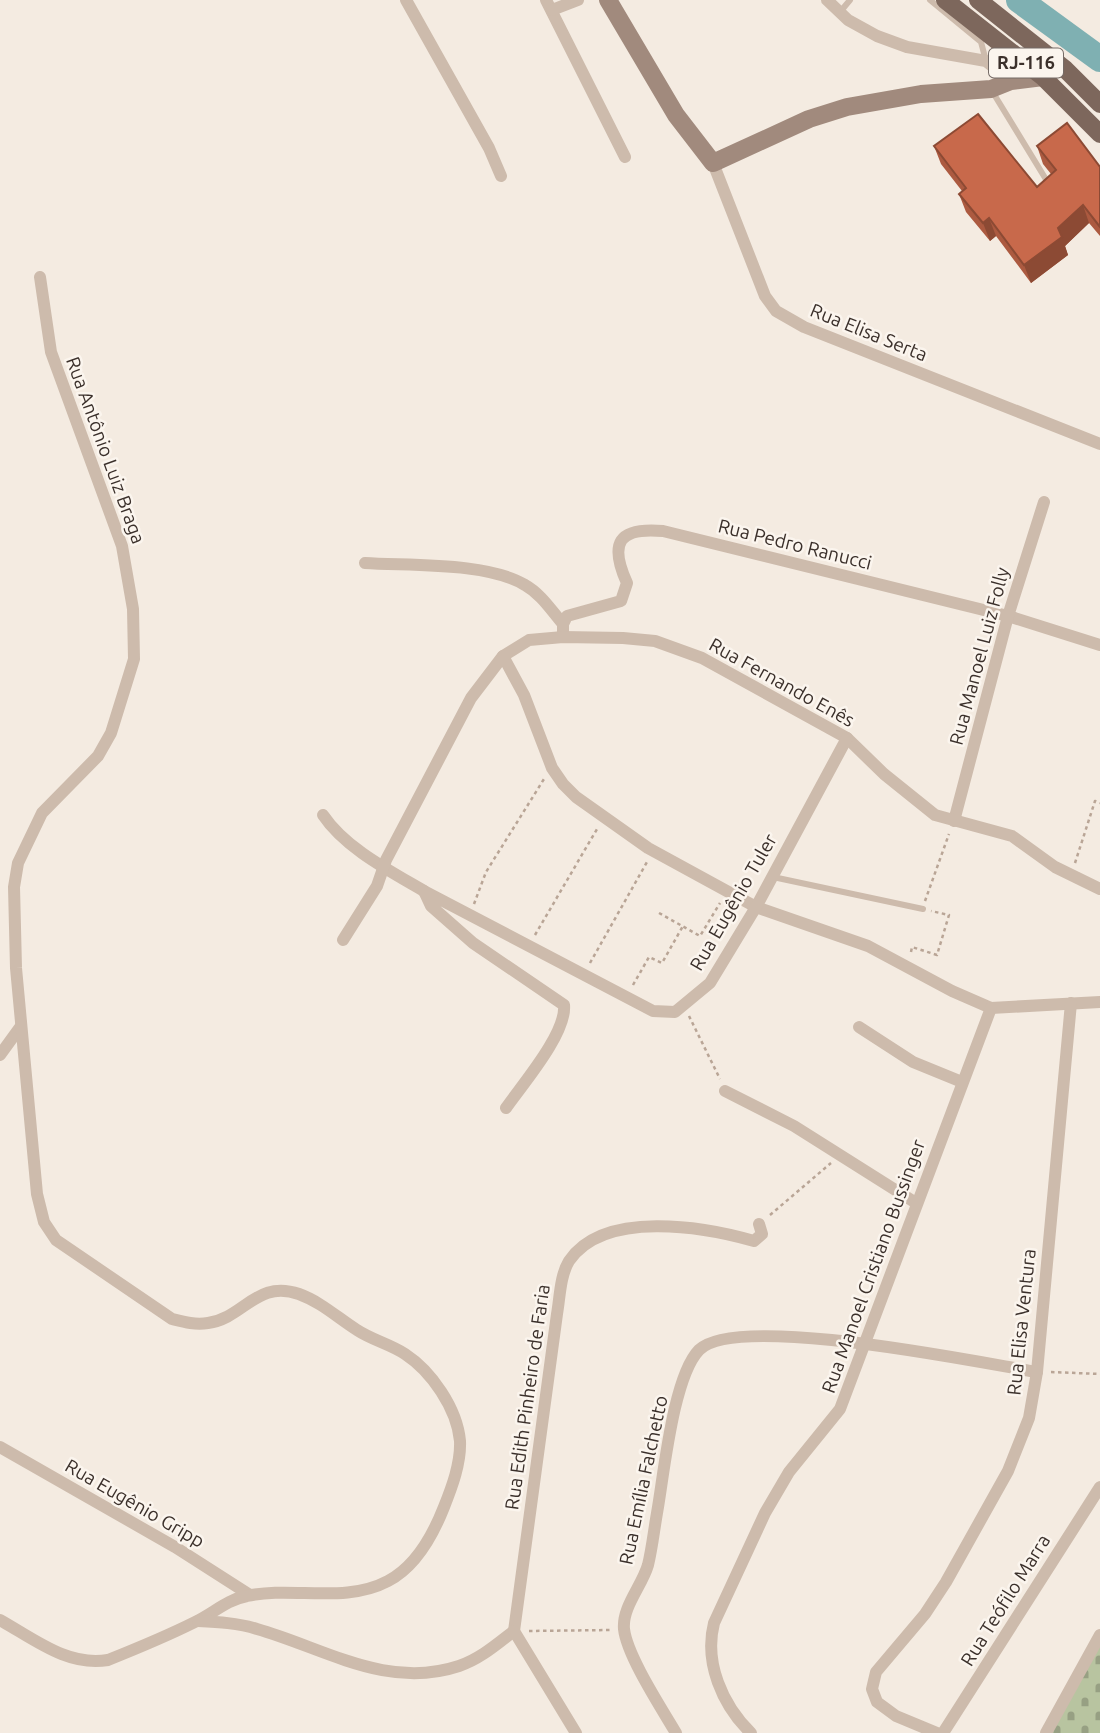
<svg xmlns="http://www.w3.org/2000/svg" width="1100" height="1733" viewBox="0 0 1100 1733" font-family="Ubuntu,sans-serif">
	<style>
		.cemetery { fill: url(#cemetery-stones) }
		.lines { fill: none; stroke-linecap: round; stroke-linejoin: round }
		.river { stroke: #7fb0b2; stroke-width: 26 }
		.path { stroke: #b9a596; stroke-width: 2.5; stroke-dasharray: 3.5 3.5; stroke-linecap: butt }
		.lane { stroke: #cdbbac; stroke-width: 6 }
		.street { stroke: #cdbbac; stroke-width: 12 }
		.secondary { stroke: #a18a7d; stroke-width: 18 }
		.primary { stroke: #7d675c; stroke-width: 18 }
		.wall { fill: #ac5a40 }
		.shaded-wall { fill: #8c4a34 }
		.building { fill: #c8694b; stroke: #8c4a34; stroke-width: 2 }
		.labels { text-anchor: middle; stroke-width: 5; stroke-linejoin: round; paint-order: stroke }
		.shield { fill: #fbf5ee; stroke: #756b66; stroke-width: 2 }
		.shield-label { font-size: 18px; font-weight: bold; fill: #3b302b }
		.street-label { font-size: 19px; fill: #3b302b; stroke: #fbf5ee }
	</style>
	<defs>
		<pattern id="cemetery-stones" width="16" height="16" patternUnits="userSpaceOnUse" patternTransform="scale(1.75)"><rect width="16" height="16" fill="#b8c4a0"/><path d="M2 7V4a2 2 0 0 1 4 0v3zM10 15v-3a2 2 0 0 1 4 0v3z" fill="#97a083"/></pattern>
	</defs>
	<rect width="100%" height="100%" fill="#f4ebe1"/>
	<polygon class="cemetery" points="1100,1640 1100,1733 1048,1733"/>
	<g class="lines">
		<polyline class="river" points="1019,0 1100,59"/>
		<g class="path">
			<polyline points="1075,863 1095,801 1100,803"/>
			<polyline points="925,901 949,834"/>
			<polyline points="474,904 486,872 544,779"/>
			<polyline points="659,913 700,936 720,903"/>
			<polyline points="535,935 597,829"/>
			<polyline points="911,952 912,947 937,955 949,915 931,911"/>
			<polyline points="590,963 647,862"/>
			<polyline points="633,985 649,957 662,963 683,926"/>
			<polyline points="689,1016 720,1079"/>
			<polyline points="770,1215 831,1163"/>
			<polyline points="1051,1372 1100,1374"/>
			<polyline points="529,1631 610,1630"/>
		</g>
		<g class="lane">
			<polyline points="930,0 981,42 986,61"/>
			<polyline points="840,12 850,0"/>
			<polyline points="992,91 1050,186"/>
			<polyline points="773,877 923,909"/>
		</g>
		<g class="street">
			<polyline points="406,0 489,148 501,176"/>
			<polyline points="546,0 625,157"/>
			<polyline points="827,0 848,20 877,36 907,47 986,61 1011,81"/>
			<polyline points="552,10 578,0"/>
			<polyline points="713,163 765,296 776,311 804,327 1100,444"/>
			<path d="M365 563C410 566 487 562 525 585 541 594 551 610 563 624"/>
			<path d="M563 637V624L567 616 621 601 627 583C609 543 618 527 663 531L1008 616 1100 645"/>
			<polyline points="503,656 524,695 552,768 563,784 576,797 648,848 756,907 868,946 952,991 991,1008 1100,1002"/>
			<path d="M323 815C345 848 390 871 424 891"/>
			<polyline points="954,821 1008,616 1044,502"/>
			<polyline points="343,940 377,886 386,860 471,698 503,656 529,640 563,637 623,638 655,641 702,658 847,738 884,774 935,815 1012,836 1055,867 1100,889"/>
			<polyline points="859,1027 913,1062 962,1082"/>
			<polyline points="0,1055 21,1026"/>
			<polyline points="725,1091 794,1126 916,1203"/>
			<path d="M506 1108C522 1085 567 1033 564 1005L473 943 431 906 424 891 653 1011 675 1012 710 983 756 907 847 738"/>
			<polyline points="0,1447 175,1547 250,1595"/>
			<path d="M0 1620C34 1639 68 1667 108 1660 138 1648 167 1636 195 1622 214 1613 226 1600 247 1596 292 1586 345 1604 388 1581 415 1567 433 1535 444 1507 452 1487 461 1463 460 1441 457 1408 431 1371 405 1354 390 1344 372 1340 357 1330 338 1318 321 1302 299 1294 257 1279 244 1318 208 1323 195 1325 184 1322 172 1319L56 1240 44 1222 37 1194 16 968 14 887 18 863 42 813 98 756 111 733 134 659 133 609 122 546 51 352 40 277"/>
			<path d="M198 1621C218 1622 238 1623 257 1629 324 1648 387 1690 459 1666 480 1659 497 1644 514 1631"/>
			<path d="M514 1631 557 1314C560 1297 560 1276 569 1261 604 1209 705 1227 754 1241L762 1234 759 1224"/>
			<polyline points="514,1631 576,1733"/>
			<path d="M676 1733C662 1709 627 1656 624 1629 622 1607 642 1586 648 1565 652 1549 654 1530 657 1513 664 1474 673 1377 699 1350 736 1312 981 1363 1037 1372"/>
			<path d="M751 1733C722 1705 704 1662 714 1623L765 1513 789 1472 840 1409 991 1008"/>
			<polyline points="937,1733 896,1716 877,1702 872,1689 876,1672 925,1614 946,1582 1008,1471 1029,1418 1037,1372 1071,1003"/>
			<polyline points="943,1733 1100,1487"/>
			<polyline points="1046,1733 1100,1635"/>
		</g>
		<polyline class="secondary" points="608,0 676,115 713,163 809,119 847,107 921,94 991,89 1011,81 1043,77"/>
		<g class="primary">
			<polyline points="945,0 1043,77 1100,134"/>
			<polyline points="978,0 1065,69 1100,104"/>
		</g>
	</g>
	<polygon class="wall" points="934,146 1037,187 1051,174 1043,164 1037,146 1100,167 1100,236 1089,223 1065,246 1068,255 1031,283 996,236 990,241 966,212 959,194 962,191 941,164"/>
	<g class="shaded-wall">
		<polygon points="1083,205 1089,223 1065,246 1068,255 1031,283 1024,265 1058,228"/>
		<polygon points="989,218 996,236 990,241 983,223"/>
	</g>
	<polygon class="building" points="978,114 1037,187 1056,170 1037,146 1067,123 1100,167 1100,227 1083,205 1058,228 1062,237 1024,265 989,218 983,223 959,194 966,188 934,146"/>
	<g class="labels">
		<rect class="shield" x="989" y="48.5" width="74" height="29" rx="5"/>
		<g class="shield-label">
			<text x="1026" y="69">RJ-116</text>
		</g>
		<g class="street-label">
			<text transform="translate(869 332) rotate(22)" y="7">Rua Elisa Serta</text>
			<text transform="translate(106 450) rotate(70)" y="7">Rua Antônio Luiz Braga</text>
			<text transform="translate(795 544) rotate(14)" y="7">Rua Pedro Ranucci</text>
			<text transform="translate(979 656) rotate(-75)" y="7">Rua Manoel Luiz Folly</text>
			<text transform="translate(782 682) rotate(29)" y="7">Rua Fernando Enês</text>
			<text transform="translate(733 902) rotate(-60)" y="7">Rua Eugênio Tuler</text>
			<text transform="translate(873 1266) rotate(-70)" y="7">Rua Manoel Cristiano Bussinger</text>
			<text transform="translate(1021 1322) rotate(-84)" y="7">Rua Elisa Ventura</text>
			<text transform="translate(527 1397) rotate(-82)" y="7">Rua Edith Pinheiro de Faria</text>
			<text transform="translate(643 1480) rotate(-78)" y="7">Rua Emília Falchetto</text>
			<text transform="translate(135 1503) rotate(30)" y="7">Rua Eugênio Gripp</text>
			<text transform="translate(1005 1600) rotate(-58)" y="7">Rua Teófilo Marra</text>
		</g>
	</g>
</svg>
